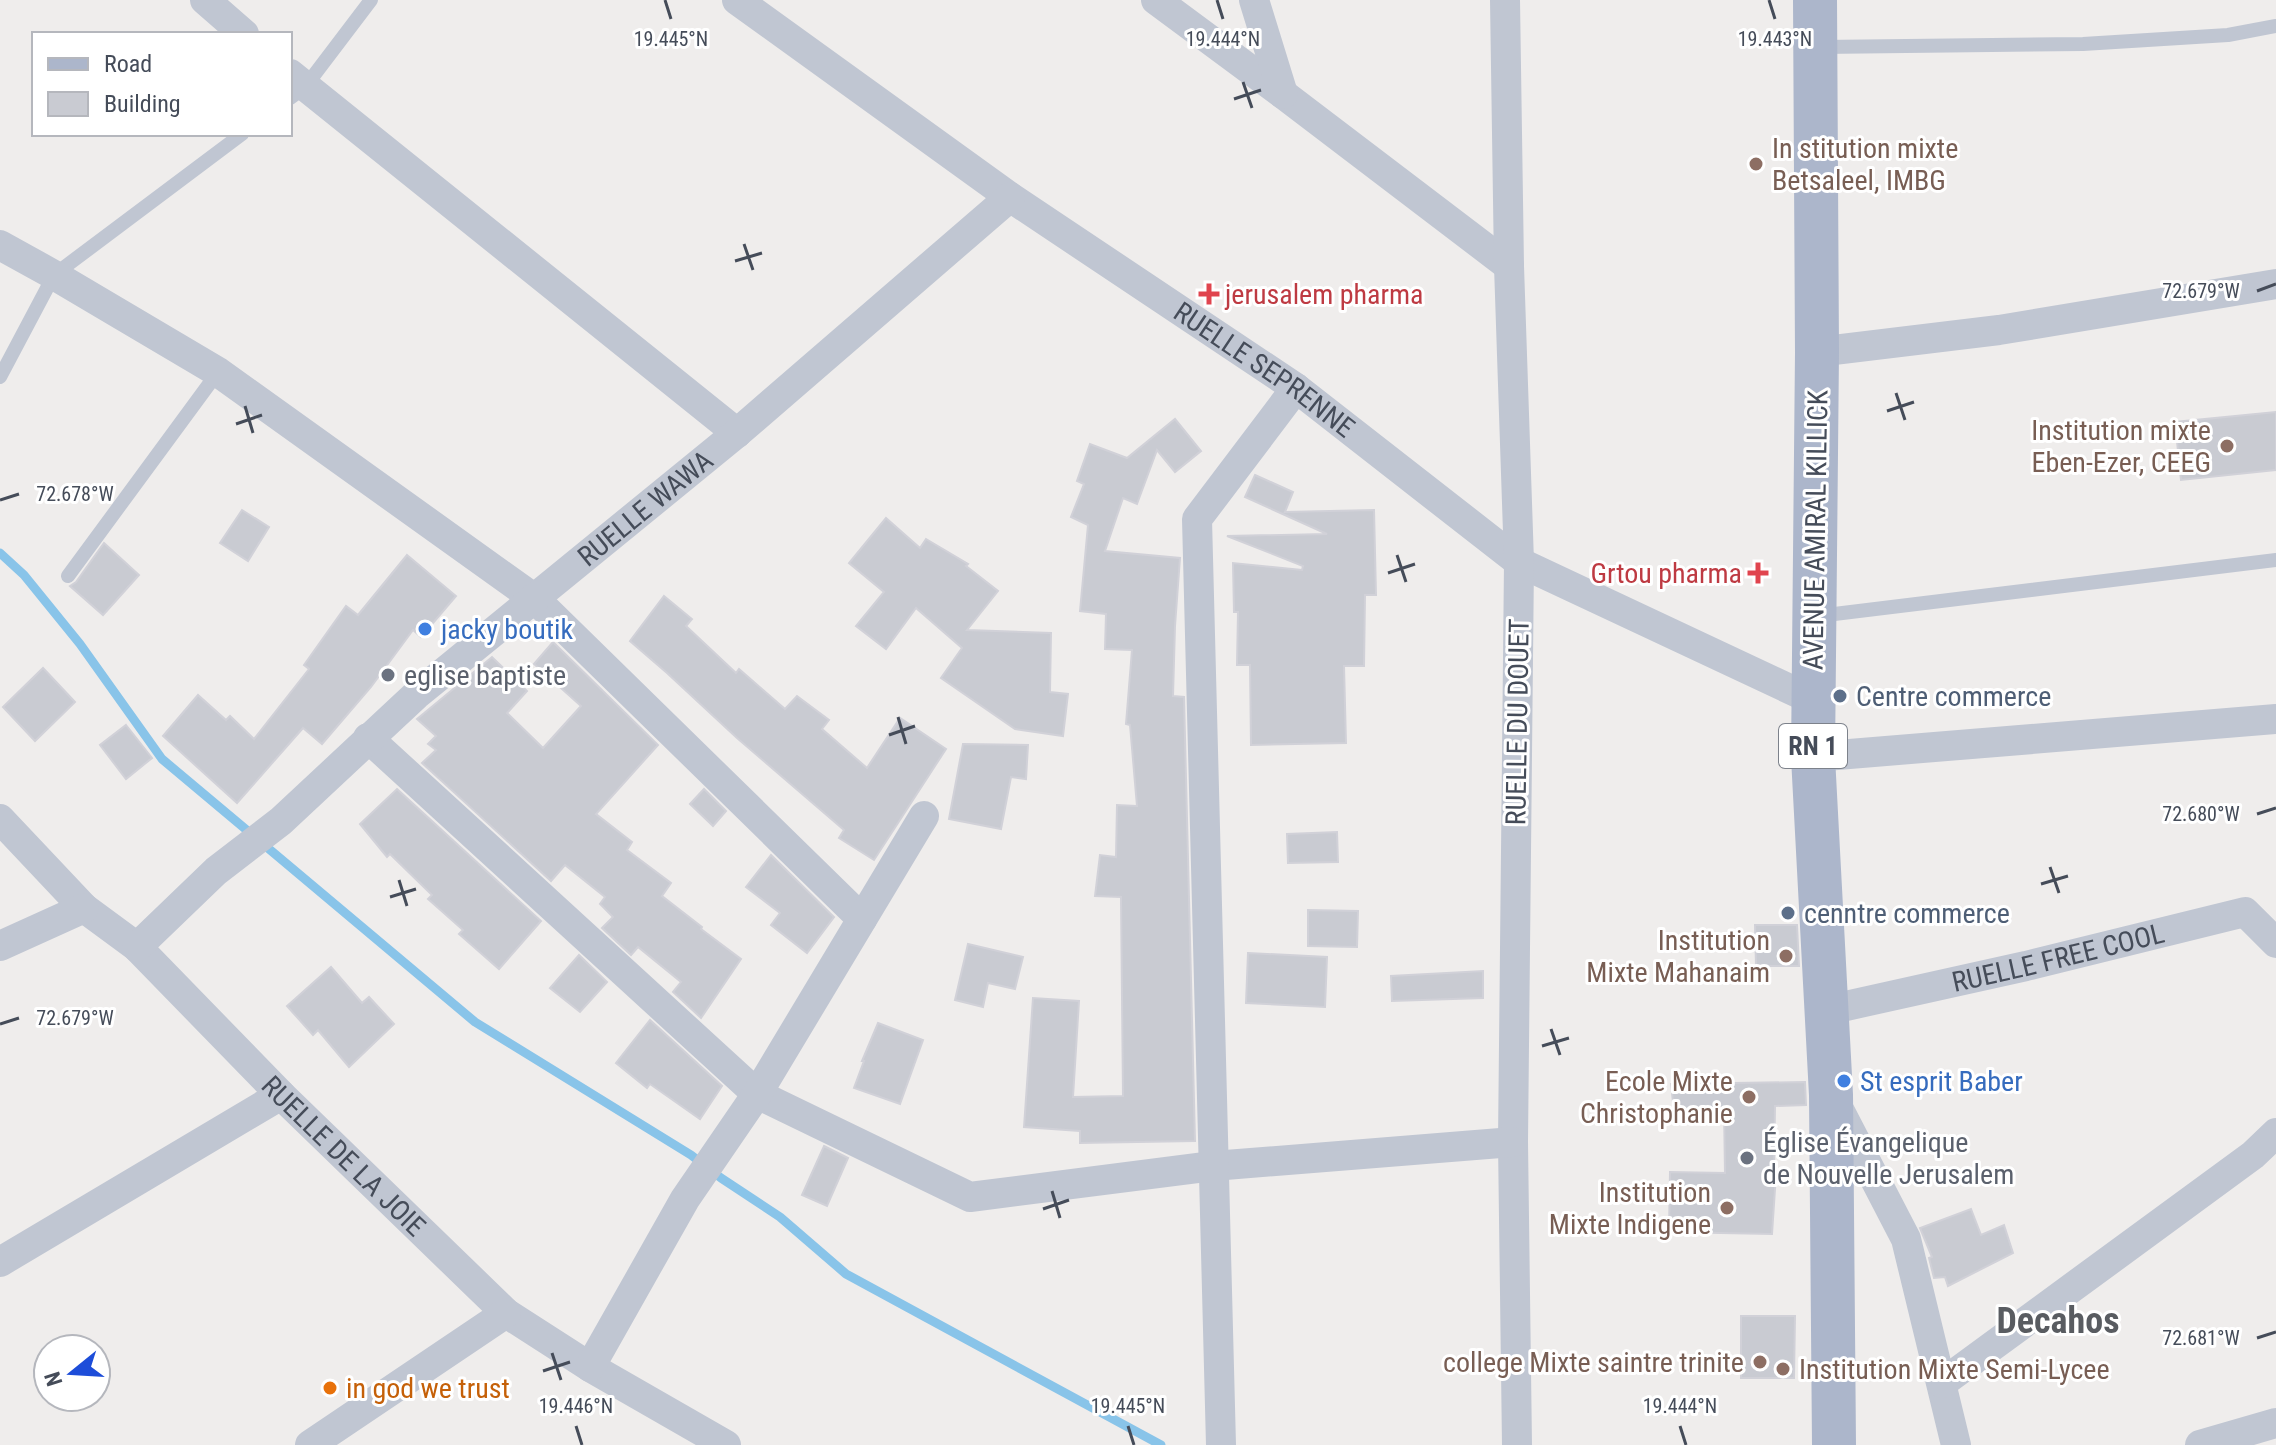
<svg xmlns="http://www.w3.org/2000/svg" width="2276" height="1445" viewBox="0 0 2276 1445" font-family="'Roboto Condensed',sans-serif">
	<style>
		.lines { fill: none; stroke-linecap: round; stroke-linejoin: round }
		.stream { stroke: #89c4e9; stroke-width: 9 }
		.building { fill: #c9cbd2; stroke: #d1d1d8; stroke-width: 2 }
		.service { stroke: #c0c6d2; stroke-width: 14 }
		.minor { stroke: #c0c6d2; stroke-width: 30 }
		.primary { stroke: #acb6cb; stroke-width: 44 }
		.ticks { fill: none; stroke: #454c59; stroke-width: 3 }
		.education-dot { fill: #8d6e63; stroke: #fff; stroke-width: 3 }
		.health-dot { fill: #e0444e; stroke: #fff; stroke-width: 3 }
		.shop-dot { fill: #3f7fe0; stroke: #fff; stroke-width: 3 }
		.worship-dot { fill: #6b7280; stroke: #fff; stroke-width: 3 }
		.service-dot { fill: #5c6f8a; stroke: #fff; stroke-width: 3 }
		.food-dot { fill: #e8710a; stroke: #fff; stroke-width: 3 }
		.labels { text-anchor: middle; stroke-width: 6; stroke-linejoin: round; paint-order: stroke }
		.shield { fill: #fff; stroke: #7d828b; stroke-width: 2 }
		.shield-label { font-size: 26px; font-weight: bold; fill: #454c59 }
		.education-label { font-size: 28px; fill: #785e54; stroke: #fff; text-anchor: end }
		.health-label { font-size: 28px; fill: #be3a42; stroke: #fff; text-anchor: start }
		.street-label { font-size: 28px; fill: #454c59; stroke: #fff }
		.shop-label { font-size: 28px; fill: #366cbe; stroke: #fff; text-anchor: start }
		.worship-label { font-size: 28px; fill: #5b616d; stroke: #fff; text-anchor: start }
		.service-label { font-size: 28px; fill: #4e5e75; stroke: #fff; text-anchor: start }
		.food-label { font-size: 28px; fill: #c56008; stroke: #fff; text-anchor: start }
		.district-label { font-size: 36px; font-weight: bold; fill: #595c61; stroke: #fff }
		.ticks-label { font-size: 20px; text-anchor: middle; fill: #454c59; stroke: #fff; stroke-width: 6; stroke-linejoin: round; paint-order: stroke }
	</style>
	<rect width="100%" height="100%" fill="#efedec"/>
	<g class="lines">
		<polyline class="stream" points="0,553 24,575 80,644 162,759 475,1022 691,1155 721,1178 780,1217 846,1274 1161,1445"/>
	</g>
	<g class="building">
		<polygon points="2276,412 2276,470 2181,480 2175,422"/>
		<polygon points="1175,419 1201,451 1175,472 1157,450 1137,504 1123,498 1105,551 1180,558 1175,626 1173,696 1184,697 1195,1141 1080,1143 1080,1131 1024,1127 1033,998 1079,1001 1073,1097 1123,1096 1121,897 1095,896 1100,855 1116,857 1117,805 1137,806 1130,725 1126,724 1132,650 1105,649 1106,614 1080,611 1088,525 1071,517 1084,484 1077,481 1090,444 1127,458"/>
		<polygon points="1255,475 1293,492 1285,512 1374,510 1376,595 1365,595 1364,666 1344,666 1346,743 1251,745 1250,665 1237,665 1238,612 1234,612 1233,563 1302,570 1303,566 1227,536 1327,534 1245,497"/>
		<polygon points="242,510 269,527 248,561 220,543"/>
		<polygon points="886,518 920,548 926,539 968,564 966,566 998,591 967,630 1051,633 1050,692 1068,694 1063,736 1015,729 941,678 962,648 916,608 886,649 856,626 884,592 849,563"/>
		<polygon points="104,543 139,575 103,615 70,586 76,582"/>
		<polygon points="407,555 456,596 421,637 413,630 371,687 322,744 303,728 237,803 163,736 198,695 226,720 230,716 254,739 309,669 304,665 346,606 358,615"/>
		<polygon points="664,596 692,619 686,626 736,673 739,669 785,709 797,696 829,720 822,729 867,768 900,718 946,749 874,860 839,838 844,830 737,738 667,673 630,641"/>
		<polygon points="553,642 658,745 596,814 632,842 627,850 671,883 662,896 702,927 701,929 741,959 701,1018 673,992 681,982 638,947 631,955 602,928 613,917 600,904 605,897 565,865 551,881 422,763 436,750 428,744 436,736 417,719 492,657 527,691 507,713 543,748 581,706 534,664"/>
		<polygon points="43,668 75,702 35,741 3,707"/>
		<polygon points="126,725 152,758 126,779 100,745"/>
		<polygon points="963,744 1028,745 1026,779 1011,777 1001,829 949,819"/>
		<polygon points="397,789 541,921 499,969 459,934 463,930 428,899 432,895 390,854 387,857 360,824"/>
		<polygon points="704,789 726,811 713,826 690,804"/>
		<polygon points="1337,832 1338,862 1288,863 1287,834"/>
		<polygon points="771,855 834,917 807,953 771,925 780,913 746,887"/>
		<polygon points="1308,910 1358,911 1357,947 1308,946"/>
		<polygon points="1755,925 1797,925 1799,966 1756,966"/>
		<polygon points="968,944 1023,957 1015,989 988,983 983,1007 955,1000"/>
		<polygon points="1248,953 1327,957 1325,1007 1246,1003"/>
		<polygon points="579,955 607,982 580,1012 550,988"/>
		<polygon points="331,967 362,1003 369,997 394,1024 349,1067 318,1030 313,1035 287,1006"/>
		<polygon points="1483,971 1483,998 1392,1001 1391,976"/>
		<polygon points="650,1020 722,1086 700,1119 650,1084 647,1088 616,1063"/>
		<polygon points="878,1023 923,1040 900,1104 854,1088 864,1061 862,1061"/>
		<polygon points="1805,1082 1806,1105 1775,1106 1774,1174 1776,1174 1772,1234 1669,1232 1670,1172 1725,1173 1724,1108 1674,1111 1671,1084"/>
		<polygon points="824,1146 848,1158 827,1206 802,1195"/>
		<polygon points="1971,1209 1981,1235 2004,1225 2013,1253 1948,1286 1945,1277 1934,1278 1929,1258 1932,1257 1920,1228"/>
		<polygon points="1741,1316 1795,1316 1794,1378 1741,1378"/>
	</g>
	<g class="lines">
		<g class="service">
			<polyline points="1821,47 2083,44 2228,35 2276,26"/>
			<polyline points="290,98 305,87 371,0"/>
			<polyline points="0,377 54,275 242,134"/>
			<polyline points="68,576 218,372"/>
			<polyline points="1818,616 2276,560"/>
		</g>
		<g class="minor">
			<polyline points="205,0 244,34"/>
			<path id="s1" d="M737 0 1010 197 1296 388 1519 562 1813 700"/>
			<polyline points="1156,0 1283,94 1509,266"/>
			<polyline points="1254,0 1283,94"/>
			<polyline points="1505,0 1509,266 1519,562 1513,1142 1517,1445"/>
			<polyline points="290,74 737,433"/>
			<polyline points="0,245 54,275 218,372 535,599 862,919"/>
			<polyline points="1817,352 1999,330 2276,284"/>
			<polyline points="368,738 757,1094 970,1197 1213,1166 1513,1142"/>
			<polyline points="1813,757 2276,719"/>
			<path id="s2" d="M0 819 84 908 137 947 281 1095 506 1313 590 1367 726 1445"/>
			<polyline points="0,946 84,908"/>
			<path id="s3" d="M137 947 216 871 281 821 416 695 737 433 1010 197"/>
			<path id="s4" d="M1828 1010 2026 966 2245 912 2276 943"/>
			<polyline points="1835,1102 1906,1239 1956,1445"/>
			<polyline points="0,1262 281,1095"/>
			<polyline points="590,1367 685,1199 757,1094 924,816"/>
			<polyline points="1942,1383 2253,1155 2276,1133"/>
			<polyline points="310,1445 506,1313"/>
			<polyline points="1221,1445 1197,519 1296,388"/>
			<polyline points="2200,1445 2276,1423"/>
		</g>
		<polyline class="primary" points="1815,0 1817,352 1813,757 1831,1095 1834,1445"/>
	</g>
	<path class="ticks" d="M665 0 671 19M1217 0 1223 19M1769 0 1775 19M1243 82 1252 108M1234 99 1261 90M744 244 753 270M735 261 762 253M2257 291 2276 284M1896 393 1905 420M245 406 253 433M1887 411 1914 402M236 424 262 415M0 500 19 494M1397 555 1406 582M1388 573 1415 564M898 717 906 744M889 735 915 726M2257 814 2276 808M2050 867 2059 893M399 880 407 906M2041 884 2068 876M390 897 416 889M0 1024 19 1018M1551 1029 1560 1055M1542 1046 1569 1038M1052 1191 1060 1218M1043 1209 1069 1200M2257 1338 2276 1332M552 1353 561 1380M543 1371 570 1362M576 1426 582 1445M1128 1426 1134 1445M1680 1426 1686 1445"/>
	<g class="education-dot">
		<circle cx="1756" cy="164" r="8"/>
		<circle cx="2227" cy="446" r="8"/>
		<circle cx="1786" cy="956" r="8"/>
		<circle cx="1749" cy="1097" r="8"/>
		<circle cx="1727" cy="1208" r="8"/>
		<circle cx="1760" cy="1362" r="8"/>
		<circle cx="1783" cy="1369" r="8"/>
	</g>
	<g class="health-dot">
		<path d="M1205 282h8v8h8v8h-8v8h-8v-8h-8v-8h8z"/>
		<path d="M1754 561h8v8h8v8h-8v8h-8v-8h-8v-8h8z"/>
	</g>
	<g class="shop-dot">
		<circle cx="425" cy="629" r="8"/>
		<circle cx="1844" cy="1081" r="8"/>
	</g>
	<g class="worship-dot">
		<circle cx="388" cy="675" r="8"/>
		<circle cx="1747" cy="1158" r="8"/>
	</g>
	<g class="service-dot">
		<circle cx="1840" cy="696" r="8"/>
		<circle cx="1788" cy="913" r="8"/>
	</g>
	<circle class="food-dot" cx="330" cy="1388" r="8"/>
	<g class="labels">
		<rect class="shield" x="1779" y="724" width="68" height="44" rx="6"/>
		<g class="shield-label">
			<text x="1813" y="755">RN 1</text>
		</g>
		<g class="education-label">
			<text x="1772" y="158" text-anchor="start">In stitution mixte<tspan x="1772" dy="32">Betsaleel, IMBG</tspan></text>
			<text x="2211" y="440">Institution mixte<tspan x="2211" dy="32">Eben-Ezer, CEEG</tspan></text>
			<text x="1770" y="950">Institution<tspan x="1770" dy="32">Mixte Mahanaim</tspan></text>
			<text x="1733" y="1091">Ecole Mixte<tspan x="1733" dy="32">Christophanie</tspan></text>
			<text x="1711" y="1202">Institution<tspan x="1711" dy="32">Mixte Indigene</tspan></text>
			<text x="1744" y="1372">college Mixte saintre trinite</text>
			<text x="1799" y="1379" text-anchor="start">Institution Mixte Semi-Lycee</text>
		</g>
		<g class="health-label">
			<text x="1225" y="304">jerusalem pharma</text>
			<text x="1742" y="583" text-anchor="end">Grtou pharma</text>
		</g>
		<g class="street-label">
			<text dy="10" stroke="none"><textPath href="#s1" startOffset="644">RUELLE SEPRENNE</textPath></text>
			<text dy="10" stroke="none"><textPath href="#s3" startOffset="672">RUELLE WAWA</textPath></text>
			<text transform="translate(1815 530) rotate(-89)" y="10">AVENUE AMIRAL KILLICK</text>
			<text transform="translate(1517 722) rotate(-89)" y="10">RUELLE DU DOUET</text>
			<text dy="10" stroke="none"><textPath href="#s4" startOffset="236">RUELLE FREE COOL</textPath></text>
			<text dy="10" stroke="none"><textPath href="#s2" startOffset="482">RUELLE DE LA JOIE</textPath></text>
		</g>
		<g class="shop-label">
			<text x="441" y="639">jacky boutik</text>
			<text x="1860" y="1091">St esprit Baber</text>
		</g>
		<g class="worship-label">
			<text x="404" y="685">eglise baptiste</text>
			<text x="1763" y="1152">Église Évangelique<tspan x="1763" dy="32">de Nouvelle Jerusalem</tspan></text>
		</g>
		<g class="service-label">
			<text x="1856" y="706">Centre commerce</text>
			<text x="1804" y="923">cenntre commerce</text>
		</g>
		<g class="food-label">
			<text x="346" y="1398">in god we trust</text>
		</g>
		<g class="district-label">
			<text x="2058" y="1333">Decahos</text>
		</g>
	</g>
	<g class="ticks-label">
		<text x="671" y="46">19.445°N</text>
		<text x="1223" y="46">19.444°N</text>
		<text x="1775" y="46">19.443°N</text>
		<text x="2201" y="298">72.679°W</text>
		<text x="75" y="501">72.678°W</text>
		<text x="2201" y="821">72.680°W</text>
		<text x="75" y="1025">72.679°W</text>
		<text x="2201" y="1345">72.681°W</text>
		<text x="576" y="1413">19.446°N</text>
		<text x="1128" y="1413">19.445°N</text>
		<text x="1680" y="1413">19.444°N</text>
	</g>
	<rect x="32" y="32" width="260" height="104" fill="#ffffff" stroke="#b5b7bd" stroke-width="2"/>
	<rect x="48" y="58" width="40" height="12" fill="#acb6cb" stroke="#b5b7bd" stroke-width="2"/>
	<text x="104" y="72" font-size="24" fill="#454c59">Road</text>
	<rect x="48" y="92" width="40" height="24" fill="#c9cbd2" stroke="#b5b7bd" stroke-width="2"/>
	<text x="104" y="112" font-size="24" fill="#454c59">Building</text>
	<g transform="translate(72 1373) rotate(252)"><circle r="38" fill="#ffffff" stroke="#b5b7bd" stroke-width="2"/>
	<path d="M0-6L14 30L0 20L-14 30Z" fill="#1d4dd9"/>
	<text y="-12" font-size="22" font-weight="bold" text-anchor="middle" fill="#454c59">N</text>
	</g>
</svg>
